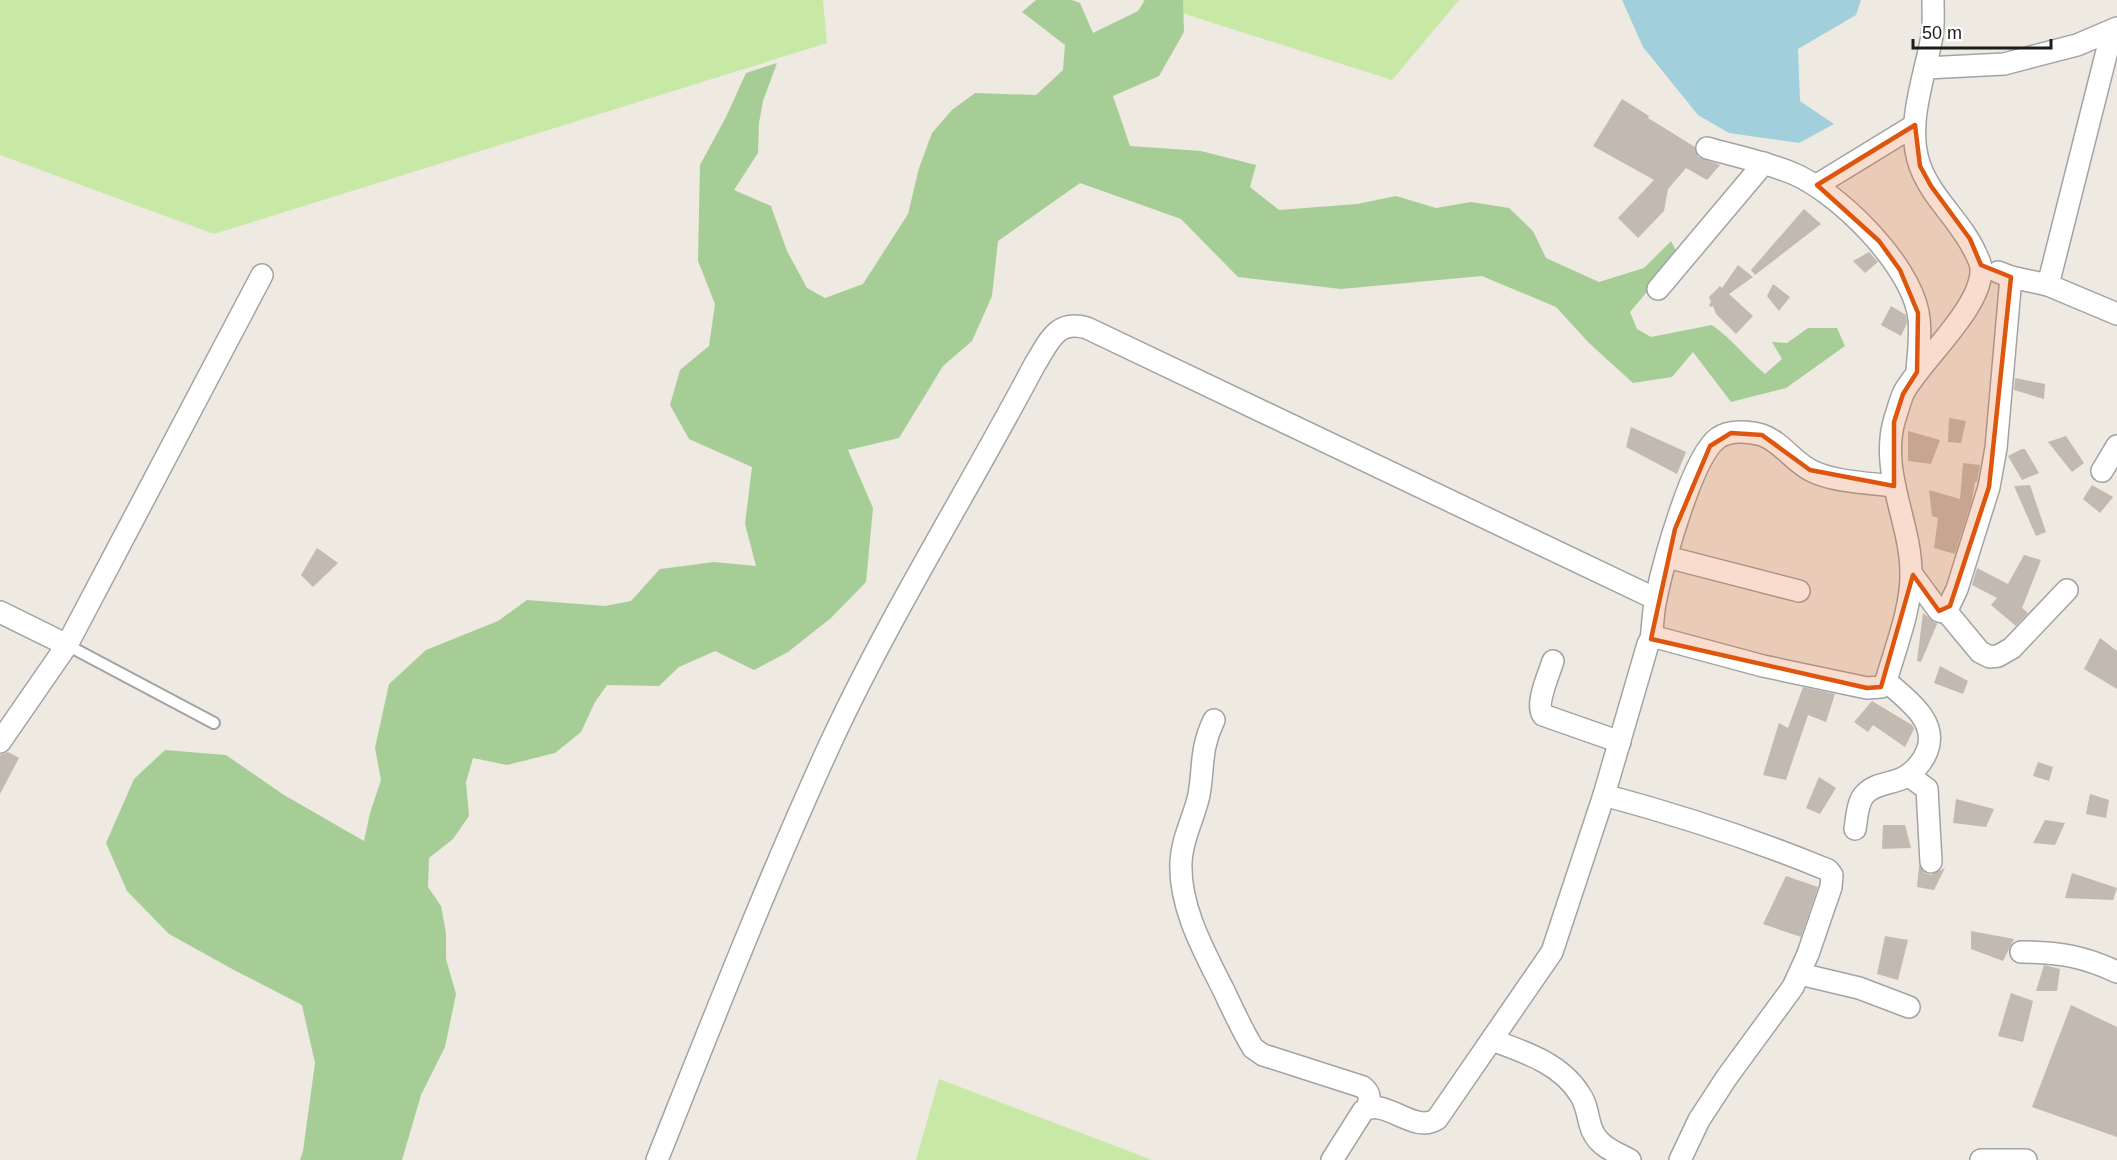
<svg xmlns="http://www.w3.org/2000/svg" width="2117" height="1160" viewBox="0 0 2117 1160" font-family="Arial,sans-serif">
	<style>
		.grass { fill: #c8e9a6 }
		.forest { fill: #a7cd96 }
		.water { fill: #a1d0dc }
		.building { fill: #c2b9b1 }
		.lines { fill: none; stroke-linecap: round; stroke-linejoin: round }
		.service-casing { stroke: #a3a3a3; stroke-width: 14 }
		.minor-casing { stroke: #a3a3a3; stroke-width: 24 }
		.service { stroke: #fff; stroke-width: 10 }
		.minor { stroke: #fff; stroke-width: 21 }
		.marked { fill: #de560d; fill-opacity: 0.2; stroke: #de560d; stroke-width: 4.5; stroke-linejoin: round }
	</style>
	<rect width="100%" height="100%" fill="#eee9e1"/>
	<g class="grass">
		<polygon points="0,0 823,0 827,43 214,234 0,155"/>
		<polygon points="1141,0 1459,0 1392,80"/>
		<polygon points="939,1079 1152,1160 916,1160"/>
	</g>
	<path class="forest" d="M1036 0H1072L1080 3 1093 33 1138 11 1145 0H1183L1184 32 1159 76 1113 96 1130 146 1201 151 1256 165 1250 187 1279 210 1357 204 1396 196 1436 208 1471 202 1509 208 1533 231 1546 258 1599 282 1644 268 1671 241 1681 260 1651 287 1630 312 1637 329 1651 337 1712 325C1732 339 1746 358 1765 374L1782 359 1772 342 1787 343 1808 328H1837L1845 346 1786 388 1731 402 1693 352 1672 377 1633 383 1589 343 1556 307 1482 276 1341 289 1238 277 1181 219 1080 183 998 241 992 296 972 341 943 366 899 438 848 450 873 508 866 582 831 618 788 652 754 670 715 651 679 667 659 686 607 685 595 702 581 732 555 753 507 765 473 758 466 782 469 816 453 839 429 858 428 887 441 906 446 933V959L456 994 445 1047 421 1095 402 1160H300L303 1151 315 1063 302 1005 234 970 169 934 127 891 106 843 134 779 165 750 226 755 284 795 364 841 370 813 381 780 375 748 389 684 426 650 498 621 527 600 605 606 631 601 660 569 714 562 756 566 745 524 752 467 689 439 670 405 680 370 709 346 715 304 698 261 700 165 726 117 746 73 777 63 763 101 759 123 758 153 734 190 771 206 787 251 807 288 825 298 863 284 908 214 919 168 932 133 952 110 975 93 1036 95 1063 70 1065 45 1022 12Z"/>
	<polygon class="water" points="1622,0 1861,0 1856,15 1798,49 1800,101 1834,124 1799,143 1729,133 1698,115 1643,47"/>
	<g class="building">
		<polygon points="1622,99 1649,116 1648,118 1695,147 1698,157 1720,165 1707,180 1686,168 1668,189 1664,211 1638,238 1618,218 1654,180 1593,146"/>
		<polygon points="1804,209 1821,224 1755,275 1751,270"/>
		<polygon points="1869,252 1878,262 1865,273 1853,261"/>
		<polygon points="1738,265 1753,277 1729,294 1753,316 1736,334 1716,314 1713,306 1711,307 1709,305 1711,302 1709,297 1720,286 1722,288"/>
		<polygon points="1773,284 1790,297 1779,311 1767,296"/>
		<polygon points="1891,306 1906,315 1907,323 1901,336 1881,325"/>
		<polygon points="2015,378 2045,384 2044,399 2014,390"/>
		<polygon points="1949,418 1966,421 1961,443 1948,442"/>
		<polygon points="1631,427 1686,452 1677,474 1626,447"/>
		<polygon points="1908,431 1940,440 1931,464 1908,461"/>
		<polygon points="2066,436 2084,463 2072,472 2048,442"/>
		<polygon points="2022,449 2025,449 2039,473 2022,480 2008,456"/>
		<polygon points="1963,463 1980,465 1977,482 1975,482 1972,500 1955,554 1934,548 1938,518 1932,516 1929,490 1960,499"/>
		<polygon points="2030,485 2046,532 2036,536 2014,486"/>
		<polygon points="2092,485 2113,497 2100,513 2083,499"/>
		<polygon points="317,548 338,563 313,587 301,575"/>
		<polygon points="2024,555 2041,560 2022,608 2028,613 2016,626 1991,605 1997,598 1972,585 1977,568 2008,584"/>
		<polygon points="1923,613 1937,624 1921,662 1917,661"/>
		<polygon points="2100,638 2117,651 2117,689 2084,669"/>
		<polygon points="1940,666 1968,681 1963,694 1934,683"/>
		<polygon points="1803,687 1835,694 1826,722 1808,715 1786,780 1763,775 1779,723 1788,728"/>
		<polygon points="1872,701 1912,725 1914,729 1905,747 1873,725 1868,732 1854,722"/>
		<polygon points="8,752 19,758 0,794 0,755"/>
		<polygon points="2038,762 2053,767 2049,781 2033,776"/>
		<polygon points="1819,777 1836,788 1820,814 1806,808"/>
		<polygon points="2090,794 2109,800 2106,818 2086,814"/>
		<polygon points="1956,799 1994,809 1986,827 1953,823"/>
		<polygon points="2045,820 2065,823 2055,845 2033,843"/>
		<polygon points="1883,825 1905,825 1911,848 1882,849"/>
		<polygon points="1919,866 1925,873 1931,875 1945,868 1934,890 1917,887"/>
		<polygon points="2072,873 2117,888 2113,900 2065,898"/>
		<polygon points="1786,876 1818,887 1801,937 1763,924"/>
		<polygon points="1971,931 2014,939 2003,961 1971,949"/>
		<polygon points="1885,936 1908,940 1898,980 1877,974"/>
		<polygon points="2044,965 2060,969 2057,991 2036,991"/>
		<polygon points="2011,993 2033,1001 2023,1042 1998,1036"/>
		<polygon points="2071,1005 2117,1027 2117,1137 2032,1107"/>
	</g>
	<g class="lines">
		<g class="service-casing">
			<polyline id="service" points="67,645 214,723"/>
		</g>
		<g class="minor-casing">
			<g id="minor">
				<polyline points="1926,68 2004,64 2077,45 2117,28"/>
				<path d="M1707 148C1735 156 1765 162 1792 173 1838 192 1908 262 1918 312 1922 332 1918 353 1917 372"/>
				<polyline points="1817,185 1915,125"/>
				<polyline points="1998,272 2011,277 2048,285 2117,314"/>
				<polyline points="2048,285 2112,31"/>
				<polyline points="1658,289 1764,163"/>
				<polyline points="2102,471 2117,446"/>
				<polyline points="1667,557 1799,591"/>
				<polyline points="1911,573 1939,611 1943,612 1947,610 1957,589 1989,487 1996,448 2011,277"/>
				<polyline points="1946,611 1980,652 1990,657 1998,656 2012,648 2067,590"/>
				<polyline points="0,612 67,645"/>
				<path d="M1651 639 1659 638 1763 666 1867 688 1881 687 1886 681C1896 646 1912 607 1911 571 1910 520 1879 470 1895 418 1898 410 1900 400 1904 392 1923 358 1984 306 1981 267 1980 262 1978 258 1976 254 1962 222 1932 199 1920 166 1905 125 1925 77 1932 36 1934 25 1933 12 1933 0"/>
				<path d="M1553 661C1549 674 1535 704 1543 715L1620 742"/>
				<path d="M1214 720C1200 749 1204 766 1199 795 1194 818 1182 838 1181 862 1179 907 1204 951 1224 991 1233 1010 1242 1030 1253 1048L1263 1055 1276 1059 1363 1087C1370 1093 1370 1097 1368 1107"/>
				<polyline points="0,742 67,645 262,275"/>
				<polyline points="1908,775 1927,789 1931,862"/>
				<path d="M1604 795C1682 816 1753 839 1828 870L1832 875 1831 887 1808 954 1793 987 1727 1077 1699 1120 1680 1160"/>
				<path d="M1855 829C1857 818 1857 802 1865 794 1875 783 1891 784 1903 778 1913 773 1923 762 1927 751 1939 721 1906 699 1886 681"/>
				<path d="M2021 952C2058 952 2083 956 2117 972"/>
				<polyline points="1800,974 1859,988 1909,1007"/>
				<path d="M1492 1040C1524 1052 1560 1063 1579 1093 1586 1102 1587 1113 1590 1124 1595 1145 1613 1151 1630 1160"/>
				<path d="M657 1160C713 1020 768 879 831 742 891 613 968 491 1035 364 1049 342 1056 319 1087 328L1656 599"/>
				<path d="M1332 1160 1363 1111C1384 1096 1414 1135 1437 1119L1552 952 1604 795 1648 644 1651 639C1653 625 1653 611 1656 598 1663 565 1692 456 1718 438 1729 430 1749 431 1762 435 1781 442 1792 460 1810 470 1832 482 1869 483 1894 486"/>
				<polyline points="1981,1160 2026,1160"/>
			</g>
		</g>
		<use href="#service" class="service"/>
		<use href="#minor" class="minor"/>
	</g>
	<path class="marked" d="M1915 125 1920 166 1931 186 1970 239 1981 265 2011 277 1989 487 1950 606 1939 611 1913 575 1881 687 1867 688 1651 639 1675 529 1710 446 1731 433 1762 435 1810 470 1894 486V422L1903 394 1917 372 1918 313 1900 270 1879 241 1817 185Z"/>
	<path d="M1913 39v9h138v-9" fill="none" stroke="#1c1c1c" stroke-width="3"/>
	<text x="1922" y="39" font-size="18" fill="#1c1c1c" stroke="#ffffff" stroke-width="4.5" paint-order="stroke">50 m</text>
</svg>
